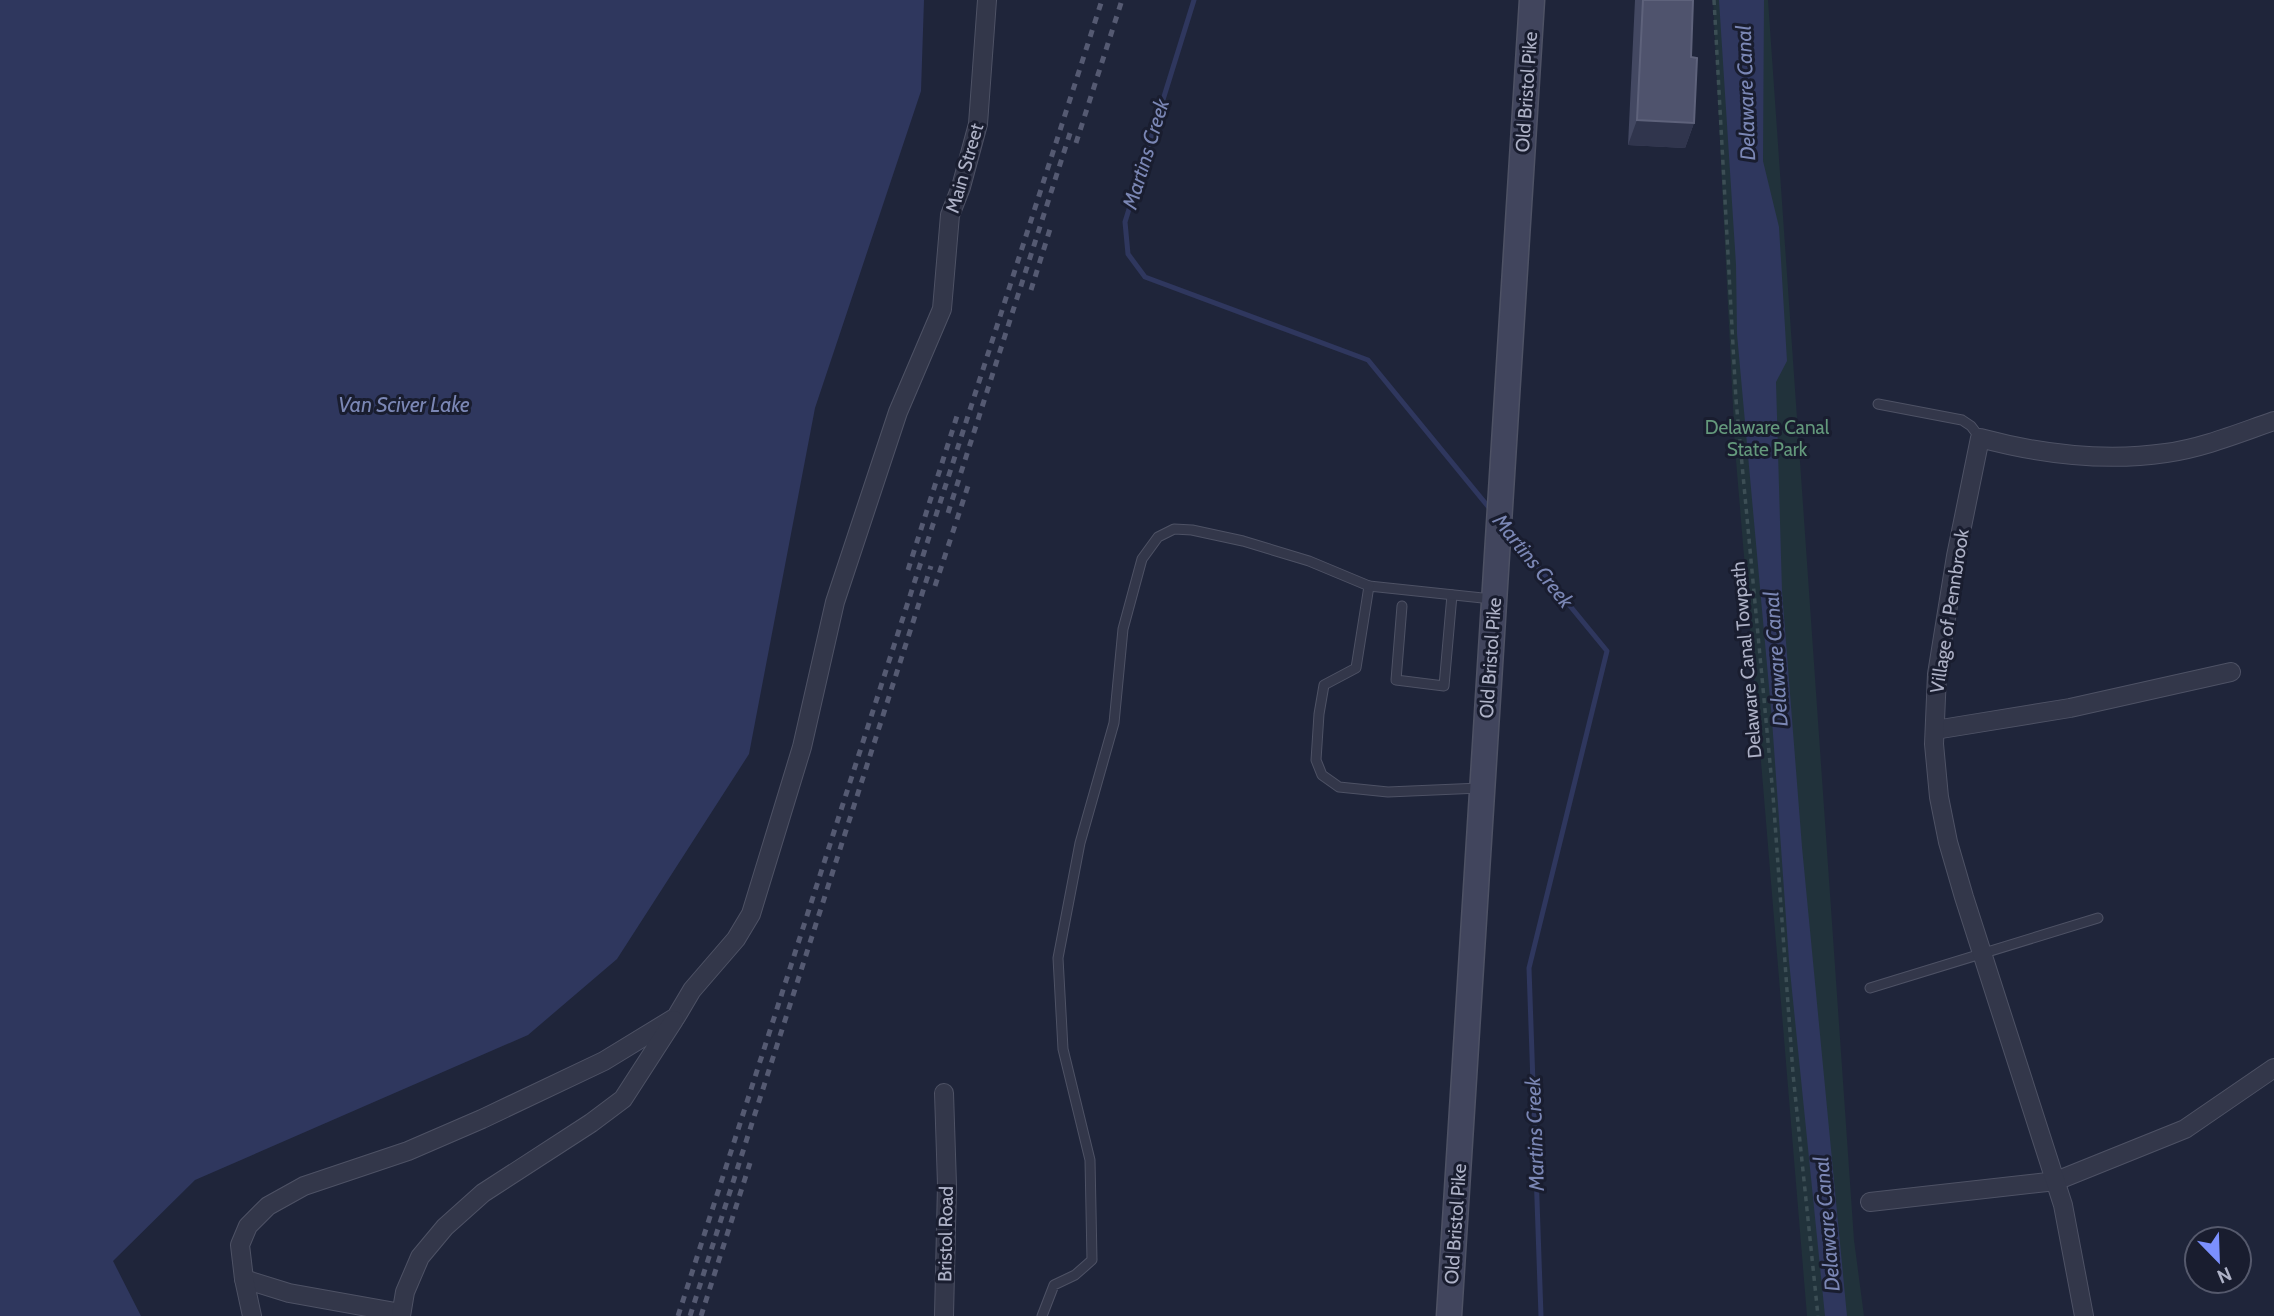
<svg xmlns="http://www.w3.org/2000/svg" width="2274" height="1316" viewBox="0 0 2274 1316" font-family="Cabin,sans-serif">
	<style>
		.green { fill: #21323b }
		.water { fill: #2f375e }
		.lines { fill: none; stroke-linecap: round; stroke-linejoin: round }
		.stream { stroke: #2f375e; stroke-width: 5 }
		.service-casing { stroke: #4e5265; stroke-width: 11 }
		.minor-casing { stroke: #4e5265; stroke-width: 20 }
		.secondary-casing { stroke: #4e5265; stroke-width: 27 }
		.path { stroke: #3c4e55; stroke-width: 3.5; stroke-dasharray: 5 5; stroke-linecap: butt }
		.service { stroke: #33374a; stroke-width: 9 }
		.minor { stroke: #33374a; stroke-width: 18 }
		.secondary { stroke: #41455d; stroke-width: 24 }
		.rail { stroke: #555a72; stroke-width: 5; stroke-dasharray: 7 7; stroke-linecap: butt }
		.wall { fill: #434862 }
		.shaded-wall { fill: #30354d }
		.building { fill: #4f536d; stroke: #5e627b; stroke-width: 2 }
		.labels { text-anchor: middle; stroke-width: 6; stroke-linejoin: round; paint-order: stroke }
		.street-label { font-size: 19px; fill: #aeb2c7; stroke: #191d2f }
		.park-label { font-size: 19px; fill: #64997c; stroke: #191d2f }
		.water-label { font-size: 21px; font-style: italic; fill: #7b87b5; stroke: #191d2f }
	</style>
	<rect width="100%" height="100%" fill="#1f253a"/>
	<polygon class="green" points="1713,0 1768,0 1854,1240 1864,1316 1807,1316 1735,448"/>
	<g class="water">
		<polygon points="0,0 924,0 921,91 815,408 749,754 617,959 528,1035 195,1180 113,1261 141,1316 0,1316"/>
		<polygon points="1719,0 1764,0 1763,161 1779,227 1787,361 1776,382 1782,591 1802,847 1847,1316 1825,1316 1789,961 1772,720 1737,334 1736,265"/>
	</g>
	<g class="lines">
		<g class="stream">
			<polyline points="1194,0 1125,222 1128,254 1145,277 1368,360 1491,510"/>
			<polyline points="1506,528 1607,651 1529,968 1541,1316"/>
		</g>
		<g class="service-casing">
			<g id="service">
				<polyline points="1878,404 1962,420 1971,426 1980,438"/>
				<polyline points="1402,606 1396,680 1444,686 1452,595"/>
				<polyline points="1480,788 1388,792 1339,787 1322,775 1316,760 1319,714 1324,685 1356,668 1369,586 1492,599"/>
				<polyline points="1870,988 2098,918"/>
				<polyline points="1042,1316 1054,1285 1075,1275 1092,1260 1090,1160 1063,1049 1058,958 1080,843 1114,723 1123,629 1142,559 1158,537 1174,529 1192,530 1243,541 1309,561 1369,586"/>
			</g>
		</g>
		<g class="minor-casing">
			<g id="minor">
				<polyline points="1935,730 2070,708 2231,672"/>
				<polyline points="1870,1202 2056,1181 2185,1129 2274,1068"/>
				<polyline points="244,1279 289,1293 401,1313"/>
				<polyline points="252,1316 244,1279 240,1245 248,1226 268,1206 304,1186 408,1151 482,1119 604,1061 676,1017 692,990 736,939 751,914 802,747 835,602 898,412 942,309 950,215 961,187 978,124 987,0"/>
				<polyline points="401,1316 405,1292 420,1257 445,1227 483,1193 591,1123 623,1099 674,1020"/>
				<polyline points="944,1316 947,1185 944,1093"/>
				<path d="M2084 1316 2063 1205 1964 897 1948 842 1939 797 1934 744 1937 674 1956 556 1980 438C2040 454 2104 462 2166 453 2203 448 2239 433 2274 421"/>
			</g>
		</g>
		<g class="secondary-casing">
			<polyline id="secondary" points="1449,1316 1532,0"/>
		</g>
		<polyline class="path" points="1714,0 1736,400 1773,795 1793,1074 1818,1316"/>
		<use href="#service" class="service"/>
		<use href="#minor" class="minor"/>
		<use href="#secondary" class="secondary"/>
		<g class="rail">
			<polyline points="1076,143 1122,0"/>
			<polyline points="1031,290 1051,226"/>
			<polyline points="948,513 1072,127"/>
			<polyline points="908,570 957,416"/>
			<polyline points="935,586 970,480"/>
			<polyline points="678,1316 1102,0"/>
			<polyline points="690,1316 931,566"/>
			<polyline points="701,1316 750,1163"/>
		</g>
	</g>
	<polygon class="wall" points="1635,0 1693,0 1691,57 1694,123 1685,148 1628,145"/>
	<polygon class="shaded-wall" points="1637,120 1694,123 1685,148 1628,145"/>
	<polygon class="building" points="1643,0 1693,0 1691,57 1697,58 1694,123 1637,120"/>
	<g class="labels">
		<g class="street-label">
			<text transform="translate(1526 92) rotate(-86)" y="7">Old Bristol Pike</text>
			<text transform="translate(964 168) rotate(-74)" y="7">Main Street</text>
			<text transform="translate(1949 611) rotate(-81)" y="7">Village of Pennbrook</text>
			<text transform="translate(1490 658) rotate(-86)" y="7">Old Bristol Pike</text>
			<text transform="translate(1746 660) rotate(-95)" y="7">Delaware Canal Towpath</text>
			<text transform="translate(1455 1224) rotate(-86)" y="7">Old Bristol Pike</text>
			<text transform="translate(945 1234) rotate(-89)" y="7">Bristol Road</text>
		</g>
		<g class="park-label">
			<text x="1767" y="434">Delaware Canal<tspan x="1767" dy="22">State Park</tspan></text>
		</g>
		<g class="water-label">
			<text transform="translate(1746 93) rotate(-92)" y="7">Delaware Canal</text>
			<text transform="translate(1146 154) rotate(-73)" y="7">Martins Creek</text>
			<text x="404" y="412">Van Sciver Lake</text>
			<text transform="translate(1533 561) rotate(51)" y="7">Martins Creek</text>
			<text transform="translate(1776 659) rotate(-94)" y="7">Delaware Canal</text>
			<text transform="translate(1535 1134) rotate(-92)" y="7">Martins Creek</text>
			<text transform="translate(1827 1224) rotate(-95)" y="7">Delaware Canal</text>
		</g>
	</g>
	<g transform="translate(2218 1260) rotate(157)"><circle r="33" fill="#191d2f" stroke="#55596c" stroke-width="2"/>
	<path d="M0-5L12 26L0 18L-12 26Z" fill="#7b90fe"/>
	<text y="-10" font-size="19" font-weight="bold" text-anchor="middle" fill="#aeb2c7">N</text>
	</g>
</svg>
